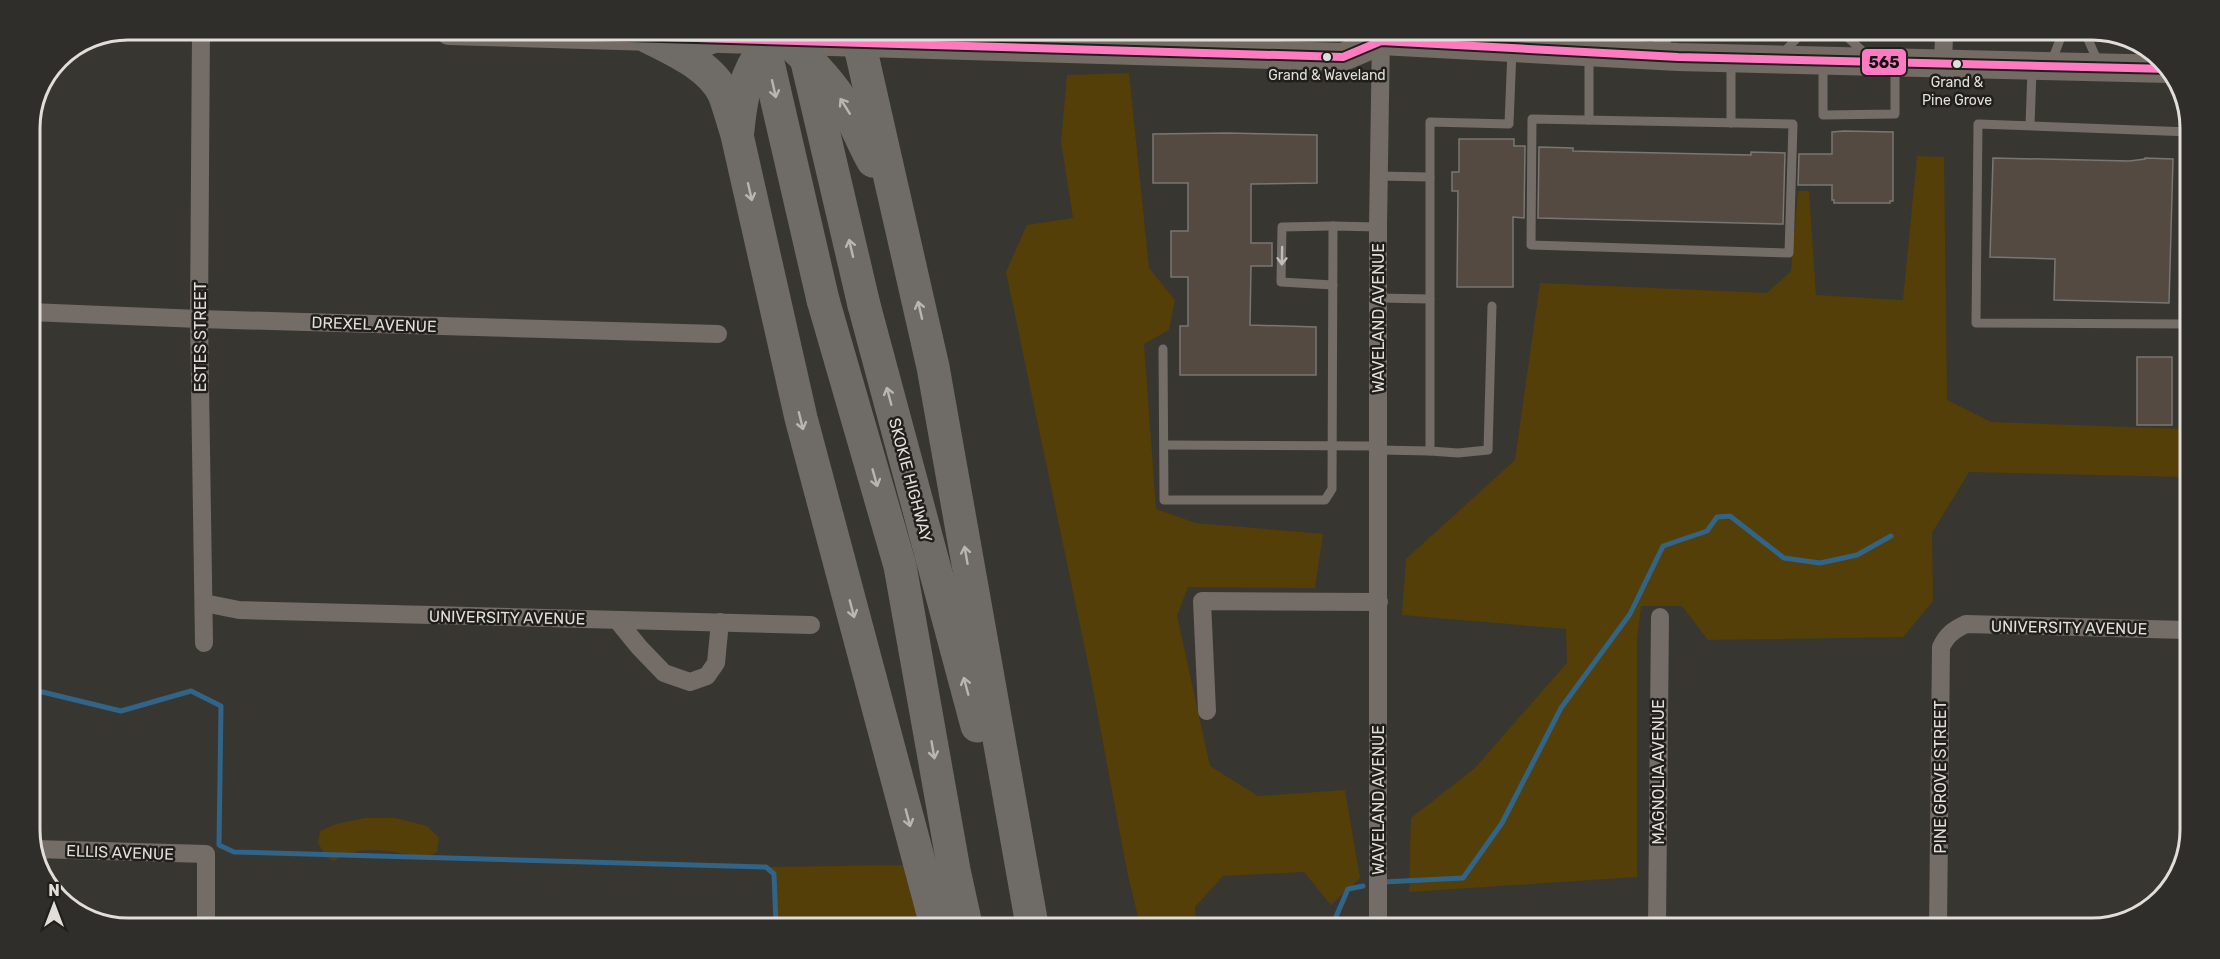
<svg xmlns="http://www.w3.org/2000/svg" width="2220" height="959" viewBox="0 0 2220 959" font-family="Rubik,sans-serif">
	<style>
		.green { fill: #533f07 }
		.lines { fill: none; stroke-linecap: round; stroke-linejoin: round }
		.stream { stroke: #326487; stroke-width: 5 }
		.building { fill: #554a41; stroke: #797673; stroke-width: 1.5 }
		.lane { stroke: #736c67; stroke-width: 9 }
		.street { stroke: #736c67; stroke-width: 18 }
		.primary { stroke: #746c64; stroke-width: 28 }
		.highway { stroke: #6f6b66; stroke-width: 33 }
		.highway-bridge { stroke: #6f6b66; stroke-width: 33 }
		.bus-1-casing { stroke: #201f1b; stroke-width: 12 }
		.bus-1 { stroke: #fe7ac1; stroke-width: 8 }
		.oneway { stroke: #b9b6b1 }
		.oneway2 { stroke: #c0bcb7 }
		.bus-dot { fill: #e1ded9; stroke: #201f1b; stroke-width: 2 }
		.labels { text-anchor: middle; stroke-width: 5; stroke-linejoin: round; paint-order: stroke }
		.bus-label { font-size: 14px; fill: #e1ded9; stroke: #201f1b }
		.street-label { font-size: 16px; fill: #e1ded9; stroke: #201f1b }
		.rim { fill: none; stroke: #e1ded9; stroke-width: 3 }
		.line-badge { stroke: #201f1b; stroke-width: 2 }
		.pale-badge-label { font-size: 16px; text-anchor: middle; font-weight: bold; fill: #111 }
	</style>
	<rect width="100%" height="100%" fill="#383631"/>
	<g class="green">
		<polygon points="1129,73 1149,268 1175,300 1169,330 1144,344 1156,509 1196,523 1323,534 1315,588 1188,587 1177,616 1210,766 1258,796 1345,790 1360,878 1331,905 1304,872 1223,876 1195,907 1196,926 1140,925 1127,871 1089,668 1006,272 1027,225 1073,218 1061,142 1067,75"/>
		<polygon points="1917,156 1944,157 1947,400 1991,422 2187,429 2185,477 1969,472 1932,533 1933,601 1903,637 1708,640 1682,606 1641,606 1637,640 1637,877 1409,892 1411,818 1475,768 1567,663 1566,629 1402,615 1406,559 1515,460 1540,283 1767,293 1791,271 1798,191 1809,191 1816,295 1903,300"/>
		<path d="M365 818H395L427 826 439 838 437 852 424 859C395 852 361 842 334 861L327 858 318 843 320 831 336 824Z"/>
		<polygon points="905,865 919,925 776,924 774,874 766,867"/>
	</g>
	<g class="lines">
		<g class="stream">
			<polyline points="30,689 121,711 191,691 221,706 219,845 234,852 766,867 774,874 776,924"/>
			<polyline points="1383,882 1463,878 1502,823 1561,708 1630,614 1663,546 1707,531 1717,517 1730,516 1784,558 1820,563 1857,555 1891,536"/>
			<polyline points="1332,926 1348,889 1363,886"/>
		</g>
	</g>
	<g class="building">
		<polygon points="1844,131 1893,132 1893,201 1890,201 1890,203 1834,203 1834,200 1832,200 1832,185 1798,185 1799,154 1832,154 1832,132"/>
		<polygon points="1227,133 1317,135 1317,183 1251,184 1251,243 1272,243 1272,266 1251,266 1250,325 1316,327 1316,375 1180,375 1180,326 1188,326 1188,277 1171,277 1171,231 1188,231 1188,183 1153,183 1153,134"/>
		<polygon points="1459,139 1514,139 1514,146 1525,146 1524,218 1513,217 1513,287 1457,287 1458,191 1452,191 1452,172 1459,172"/>
		<polygon points="1539,147 1573,148 1573,151 1751,155 1751,152 1785,153 1783,224 1538,218"/>
		<polygon points="1993,158 2129,161 2145,159 2145,158 2173,159 2169,303 2054,300 2055,259 1990,257"/>
		<rect x="2137" y="357" width="35" height="68"/>
	</g>
	<g class="lines">
		<g class="lane">
			<polyline points="1846,36 1866,54"/>
			<polyline points="2087,37 2098,62"/>
			<polyline points="1782,54 1799,36"/>
			<polyline points="1731,60 1731,123"/>
			<polyline points="1823,62 1823,115 1895,114 1895,67"/>
			<polyline points="2051,63 2061,37"/>
			<polygon points="1532,119 1793,124 1789,253 1531,245"/>
			<polyline points="1589,120 1589,54"/>
			<polyline points="2030,125 2032,70"/>
			<polyline points="1379,176 1430,177"/>
			<polyline points="1333,285 1281,282 1282,227 1333,226"/>
			<polyline points="1378,298 1430,299"/>
			<polyline points="2183,324 2185,132"/>
			<polyline points="2188,324 1976,323 1978,124 2190,132"/>
			<polyline points="1163,349 1164,500 1325,500 1332,489 1333,226 1378,227"/>
			<polyline points="1164,445 1379,446"/>
			<polyline points="1379,450 1430,451 1430,122 1509,124 1512,50"/>
			<polyline points="1430,451 1458,453 1488,450 1492,306"/>
		</g>
		<g class="street">
			<polyline points="201,30 199,319 204,643"/>
			<polyline points="1661,56 1662,36"/>
			<polyline points="1943,63 1944,37"/>
			<polyline points="30,312 199,319 718,334"/>
			<polyline points="204,603 239,610 811,625"/>
			<polyline points="617,620 639,647 664,673 690,682 707,676 716,663 720,622"/>
			<polyline points="1207,711 1202,601 1379,602"/>
			<polyline points="35,849 206,854 206,922"/>
			<polyline points="1378,926 1378,227 1381,35"/>
			<polyline points="1657,927 1660,617"/>
			<path d="M1938 928 1941 647C1947 635 1953 630 1966 624L2185 630"/>
		</g>
		<g class="primary">
			<polyline points="449,31 1343,57 1381,41"/>
			<polyline points="1367,35 1381,41 1678,57 2170,69"/>
		</g>
		<g class="highway">
			<path d="M779 32C802 54 826 76 843 103 855 121 862 142 873 161"/>
			<polyline points="857,33 933,367 1032,925"/>
			<path d="M648 37C674 50 711 66 724 94 729 107 733 122 737 135L801 418 936 925"/>
			<polyline points="707,39 722,32"/>
			<path d="M738 130C742 88 748 63 779 32"/>
			<polyline points="823,300 900,566 954,870 966,925"/>
			<polyline points="864,305 977,726"/>
		</g>
		<g class="highway-bridge">
			<polyline points="761,32 823,300"/>
			<polyline points="800,32 864,305"/>
		</g>
		<g class="bus-1-casing">
			<polyline id="bus-1" points="456,31 1343,57 1381,41 1678,57 2170,69"/>
		</g>
		<use href="#bus-1" class="bus-1"/>
	</g>
	<defs><path id="oneway-shaft" d="M-6 0H5M1.5-3L5.5 0L1.5 3" fill="none" stroke-width="1.6" stroke-linecap="round" stroke-linejoin="round" transform="scale(1.5)"/></defs>
	<g class="oneway">
		<use href="#oneway-shaft" transform="translate(774 89) rotate(77)"/>
		<use href="#oneway-shaft" transform="translate(845 106) rotate(-122)"/>
		<use href="#oneway-shaft" transform="translate(750 192) rotate(77)"/>
		<use href="#oneway-shaft" transform="translate(851 248) rotate(-103)"/>
		<use href="#oneway-shaft" transform="translate(920 310) rotate(-103)"/>
		<use href="#oneway-shaft" transform="translate(889 396) rotate(-105)"/>
		<use href="#oneway-shaft" transform="translate(801 421) rotate(76)"/>
		<use href="#oneway-shaft" transform="translate(875 478) rotate(74)"/>
		<use href="#oneway-shaft" transform="translate(966 555) rotate(-100)"/>
		<use href="#oneway-shaft" transform="translate(852 609) rotate(75)"/>
		<use href="#oneway-shaft" transform="translate(966 686) rotate(-105)"/>
		<use href="#oneway-shaft" transform="translate(933 750) rotate(80)"/>
		<use href="#oneway-shaft" transform="translate(908 818) rotate(75)"/>
	</g>
	<use class="oneway2" href="#oneway-shaft" transform="translate(1282 256) rotate(91)"/>
	<g class="bus-dot">
		<circle cx="1327" cy="57" r="5"/>
		<circle cx="1957" cy="64" r="5"/>
	</g>
	<g class="labels">
		<g class="bus-label">
			<text x="1327" y="80">Grand &amp; Waveland</text>
			<text x="1957" y="87">Grand &amp;<tspan x="1957" dy="18">Pine Grove</tspan></text>
		</g>
		<g class="street-label">
			<text transform="translate(1378 318) rotate(-90)" y="6">WAVELAND AVENUE</text>
			<text transform="translate(374 324) rotate(2)" y="6">DREXEL AVENUE</text>
			<text transform="translate(200 337) rotate(-90)" y="6">ESTES STREET</text>
			<text transform="translate(911 480) rotate(75)" y="6">SKOKIE HIGHWAY</text>
			<text transform="translate(507 617) rotate(1)" y="6">UNIVERSITY AVENUE</text>
			<text transform="translate(2069 627) rotate(1)" y="6">UNIVERSITY AVENUE</text>
			<text transform="translate(1658 772) rotate(-90)" y="6">MAGNOLIA AVENUE</text>
			<text transform="translate(1940 777) rotate(-90)" y="6">PINE GROVE STREET</text>
			<text transform="translate(1378 800) rotate(-90)" y="6">WAVELAND AVENUE</text>
			<text transform="translate(120 852) rotate(2)" y="6">ELLIS AVENUE</text>
		</g>
	</g>
	<path d="M0 0H2220V959H0ZM128 40H2092A88 88 0 0 1 2180 128V830A88 88 0 0 1 2092 918H128A88 88 0 0 1 40 830V128A88 88 0 0 1 128 40Z" fill="#2f2e2a" fill-rule="evenodd"/>
	<path class="rim" d="M128 40H2092A88 88 0 0 1 2180 128V830A88 88 0 0 1 2092 918H128A88 88 0 0 1 40 830V128A88 88 0 0 1 128 40Z"/>
	<rect class="line-badge" x="1861" y="48" width="46" height="28" rx="6" fill="#fe7ac1"/>
	<g class="pale-badge-label">
		<text x="1884" y="68">565</text>
	</g>
	<g transform="translate(54 905)" stroke="#201f1b" stroke-width="4.5" paint-order="stroke">
	<path d="M0-4.5L10 22L0 15L-10 22Z" fill="#e1ded9"/>
	<text y="-9" font-size="16" font-weight="bold" text-anchor="middle" fill="#e1ded9">N</text>
	</g>
</svg>
